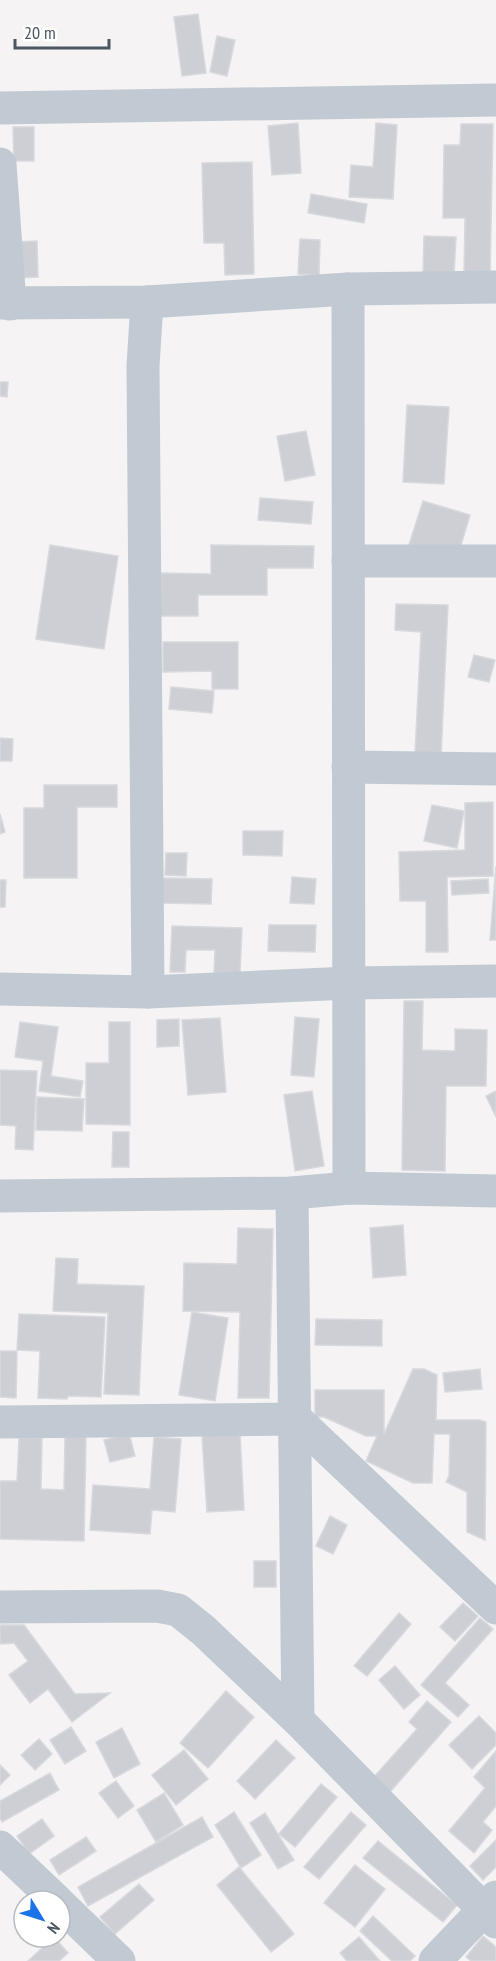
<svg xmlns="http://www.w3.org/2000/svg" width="496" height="1961" viewBox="0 0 496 1961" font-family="'PT Sans Narrow',sans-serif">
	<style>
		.building { fill: #cdcfd5; stroke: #d7d9de; stroke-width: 1.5 }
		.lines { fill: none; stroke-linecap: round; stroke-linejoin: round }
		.minor { stroke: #c1cad2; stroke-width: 33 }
	</style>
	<rect width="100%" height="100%" fill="#f5f3f3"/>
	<g class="building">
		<polygon points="198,14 206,73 182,76 174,17"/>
		<polygon points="217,36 235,40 227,76 210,72"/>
		<polygon points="298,123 301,173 272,175 268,126"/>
		<polygon points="376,123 397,125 393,199 349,197 351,165 373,167"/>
		<polygon points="461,124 493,124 490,277 464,276 465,218 443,218 444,145 460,145"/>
		<polygon points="13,127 34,127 34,161 14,161"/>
		<polygon points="252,162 254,274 225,275 224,243 204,243 202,163"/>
		<polygon points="311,194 367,204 364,223 308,213"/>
		<polygon points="424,236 456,237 454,274 423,274"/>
		<polygon points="300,239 320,240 319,275 298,274"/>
		<polygon points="37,241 38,277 16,278 14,242"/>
		<polygon points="0,382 8,382 7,397 0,396"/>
		<polygon points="407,405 449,407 444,484 403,482"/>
		<polygon points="306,431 315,475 285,481 277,436"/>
		<polygon points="260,498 313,502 311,524 258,520"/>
		<polygon points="423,501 470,515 456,562 408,548"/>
		<polygon points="50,545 118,556 104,649 36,639"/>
		<polygon points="211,545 314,546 313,568 267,568 267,595 198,595 198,616 160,616 161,573 211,574"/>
		<polygon points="396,604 448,605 441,757 415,755 421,632 395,630"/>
		<polygon points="163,642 238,642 238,689 212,689 212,671 163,672"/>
		<polygon points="474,655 495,660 489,682 468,677"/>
		<polygon points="171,687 214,691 212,713 169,709"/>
		<polygon points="0,738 13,739 12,761 0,761"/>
		<polygon points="44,785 117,785 117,807 77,807 77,878 24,878 24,808 44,808"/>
		<polygon points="493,802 493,876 447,877 448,952 426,952 426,901 400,901 399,852 465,850 465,803"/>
		<polygon points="432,805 464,811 457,848 424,841"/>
		<polygon points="0,814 5,832 0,834"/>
		<polygon points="243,831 283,831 282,856 243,855"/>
		<polygon points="166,853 187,853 186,876 165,875"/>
		<polygon points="496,866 496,940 490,940"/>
		<polygon points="292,877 316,879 314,904 290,903"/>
		<polygon points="163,878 212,879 211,904 162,903"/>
		<polygon points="488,879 489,893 452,895 451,881"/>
		<polygon points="0,880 6,880 5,907 0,907"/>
		<polygon points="269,925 316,925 315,952 268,951"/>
		<polygon points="172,926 242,928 240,974 214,973 215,950 186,950 185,972 170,972"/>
		<polygon points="404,1001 423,1001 422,1050 455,1051 455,1029 487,1030 486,1086 446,1086 445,1171 402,1170"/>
		<polygon points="295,1017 319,1019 314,1077 291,1075"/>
		<polygon points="220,1018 226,1092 188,1095 182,1020"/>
		<polygon points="179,1019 179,1046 157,1047 157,1020"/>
		<polygon points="20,1022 58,1027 51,1076 83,1081 80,1097 39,1091 43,1061 15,1057"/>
		<polygon points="109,1022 130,1022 130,1125 86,1124 86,1063 109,1063"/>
		<polygon points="0,1070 37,1071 33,1150 15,1149 16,1126 0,1125"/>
		<polygon points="312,1091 324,1166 295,1171 284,1095"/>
		<polygon points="496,1091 496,1117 486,1096"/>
		<polygon points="37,1097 84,1099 82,1131 36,1130"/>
		<polygon points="113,1132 129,1132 129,1167 112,1167"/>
		<polygon points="403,1225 406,1275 373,1278 370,1228"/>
		<polygon points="238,1228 273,1229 269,1398 238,1398 240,1312 183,1311 184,1263 237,1264"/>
		<polygon points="56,1258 78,1259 77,1284 144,1286 139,1395 104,1394 108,1313 53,1311"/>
		<polygon points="192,1312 228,1318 215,1401 179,1395"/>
		<polygon points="19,1314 105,1317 101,1397 68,1396 67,1399 38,1398 40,1351 17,1350"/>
		<polygon points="316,1319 382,1320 382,1346 315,1345"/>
		<polygon points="0,1351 17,1351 16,1398 0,1397"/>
		<polygon points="413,1369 424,1369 437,1375 436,1420 480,1420 486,1422 485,1540 467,1532 467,1492 446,1482 449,1476 450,1434 434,1434 432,1483 413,1483 366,1461 377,1436 366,1436 324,1417 315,1417 315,1390 384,1390 384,1434"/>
		<polygon points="480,1369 482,1389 445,1392 443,1373"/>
		<polygon points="129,1433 135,1456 110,1462 104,1440"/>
		<polygon points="240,1433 244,1510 207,1512 202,1436"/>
		<polygon points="65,1437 86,1437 84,1541 0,1539 0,1481 17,1481 19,1438 42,1438 41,1489 64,1490"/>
		<polygon points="154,1437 181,1439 175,1512 152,1510 150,1534 90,1530 93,1485 150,1489"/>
		<polygon points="330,1516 347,1525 333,1554 316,1546"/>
		<rect x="254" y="1561" width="22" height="26"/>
		<polygon points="463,1603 478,1616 455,1641 440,1627"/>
		<polygon points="399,1613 411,1624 367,1676 354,1666"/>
		<polygon points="480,1618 493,1629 445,1683 469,1705 458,1717 421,1685"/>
		<polygon points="0,1625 24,1625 75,1694 110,1693 72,1722 48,1689 30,1703 9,1675 28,1661 14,1643 0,1644"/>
		<polygon points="395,1666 420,1695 404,1709 379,1680"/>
		<polygon points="226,1691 254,1717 208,1768 180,1743"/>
		<polygon points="427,1701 451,1722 390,1792 373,1778 417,1729 409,1722"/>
		<polygon points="479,1716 496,1733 496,1745 472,1769 449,1745"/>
		<polygon points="71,1727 86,1751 65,1764 50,1740"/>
		<polygon points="122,1728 140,1764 114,1778 96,1742"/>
		<polygon points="39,1739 52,1754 35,1770 21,1755"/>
		<polygon points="276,1740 295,1758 255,1799 237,1781"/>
		<polygon points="184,1750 208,1779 176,1805 152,1775"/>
		<polygon points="496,1751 496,1806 483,1822 492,1830 474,1853 449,1831 485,1788 474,1777"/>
		<polygon points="0,1765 10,1775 0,1785"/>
		<polygon points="50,1773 59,1790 2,1822 0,1818 0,1801"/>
		<polygon points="116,1781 134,1806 118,1818 99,1793"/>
		<polygon points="321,1784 337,1797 295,1847 279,1834"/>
		<polygon points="164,1793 183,1825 156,1842 137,1810"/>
		<polygon points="234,1812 261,1855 241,1868 215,1825"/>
		<polygon points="351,1812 366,1825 319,1879 304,1867"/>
		<polygon points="265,1813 294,1860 278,1869 250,1823"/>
		<polygon points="202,1817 213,1837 88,1906 78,1887"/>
		<polygon points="42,1819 54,1836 29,1854 17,1836"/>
		<polygon points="86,1837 96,1851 59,1875 50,1860"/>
		<polygon points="496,1840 496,1867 483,1880 470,1866"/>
		<polygon points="378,1841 457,1905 443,1922 363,1858"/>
		<polygon points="355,1865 385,1889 355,1927 324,1903"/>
		<polygon points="239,1867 294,1934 271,1952 217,1885"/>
		<polygon points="139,1884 154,1900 115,1934 100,1917"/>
		<polygon points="373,1916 415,1956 410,1961 392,1961 360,1931"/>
		<polygon points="483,1936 496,1947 496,1961 471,1961 466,1957"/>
		<polygon points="54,1937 68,1953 59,1961 28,1961"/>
		<polygon points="359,1937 380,1961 347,1961 340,1953"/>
	</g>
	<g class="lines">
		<g class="minor">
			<polyline points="0,108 496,100"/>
			<polyline points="0,164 10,304"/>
			<polyline points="348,289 349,1188"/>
			<polyline points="147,302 143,366 148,992"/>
			<polyline points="0,303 147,302 348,289 496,287"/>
			<polyline points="348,561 496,561"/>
			<polyline points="348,767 496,769"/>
			<polyline points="0,989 148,992 349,983 496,981"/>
			<polyline points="292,1193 298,1720"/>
			<polyline points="0,1196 292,1193 349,1188 496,1191"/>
			<polyline points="0,1422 296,1419 496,1608"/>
			<polyline points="0,1607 157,1606 178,1610 203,1630 298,1720 496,1922"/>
			<polyline points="0,1847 57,1901"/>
			<polyline points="60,1904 119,1961"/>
			<polyline points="435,1961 496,1897"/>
		</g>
	</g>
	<g transform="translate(42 1919) rotate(128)"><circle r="28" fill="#ffffff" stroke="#b7bbc0" stroke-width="1.5"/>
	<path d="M0-4.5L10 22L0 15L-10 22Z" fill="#1a73e8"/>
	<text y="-9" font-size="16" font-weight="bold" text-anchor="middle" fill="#4a5661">N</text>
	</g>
	<path d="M15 39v9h94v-9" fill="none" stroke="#4a5661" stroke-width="3"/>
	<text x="24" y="39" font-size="18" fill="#4a5661" stroke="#ffffff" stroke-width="4.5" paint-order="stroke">20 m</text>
</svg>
